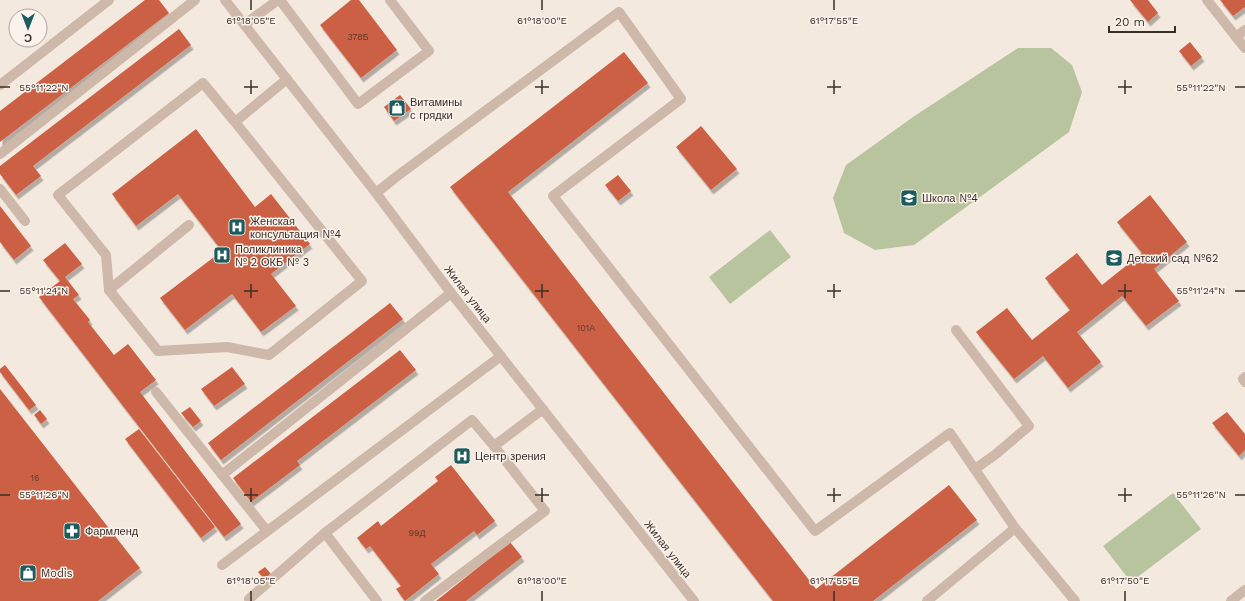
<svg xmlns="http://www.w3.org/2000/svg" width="1245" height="601" viewBox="0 0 1245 601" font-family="'Work Sans',sans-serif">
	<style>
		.green { fill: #b8c49d }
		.building { fill: #cc6144; filter: url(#shadow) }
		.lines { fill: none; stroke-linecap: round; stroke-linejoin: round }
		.service { stroke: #cdb8a9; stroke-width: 10 }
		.minor { stroke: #cdb8a9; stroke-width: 10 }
		.ticks { fill: none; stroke: #3a2e29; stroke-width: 1.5 }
		.labels { text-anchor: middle; stroke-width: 3; stroke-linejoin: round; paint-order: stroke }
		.number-label { font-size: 9px; fill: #5e3b30 }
		.poi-label { font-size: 11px; fill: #3a2e29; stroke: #fbf3eb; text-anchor: start }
		.street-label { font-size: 11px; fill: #3a2e29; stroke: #fbf3eb }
		.ticks-label { font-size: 10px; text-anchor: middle; fill: #3a2e29; stroke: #fbf3eb; stroke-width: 3; stroke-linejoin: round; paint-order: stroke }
	</style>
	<defs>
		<filter id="shadow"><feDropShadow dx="2.5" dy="4.5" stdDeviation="0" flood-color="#0004"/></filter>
	</defs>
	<rect width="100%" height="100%" fill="#f4e9de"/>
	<g class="green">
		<polygon points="1018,48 1051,48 1072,65 1082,92 1069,132 914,245 875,250 844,233 833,198 846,165 913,117"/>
		<polygon points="770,230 791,257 730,304 709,277"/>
		<polygon points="1173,493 1201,529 1131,582 1103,546"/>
	</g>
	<g class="building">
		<polygon points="145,0 159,0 169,13 0,142 0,111"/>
		<polygon points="351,0 359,0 397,50 361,78 320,25"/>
		<polygon points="1130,0 1148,0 1158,13 1148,22"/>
		<polygon points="1220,0 1245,0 1245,7 1233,16"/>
		<polygon points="179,29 191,45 33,166 41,176 16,195 0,174 0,166"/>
		<polygon points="1190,42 1202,57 1191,66 1179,51"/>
		<polygon points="624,52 648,83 508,192 816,589 949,485 977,520 873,601 773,601 450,187"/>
		<polygon points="400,95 411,109 394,121 384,107"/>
		<polygon points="701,126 737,169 711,190 676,147"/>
		<polygon points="196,129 255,207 271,194 310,244 271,274 296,306 261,332 232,294 185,330 160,298 222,251 178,194 136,226 112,194"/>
		<polygon points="618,175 631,191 618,201 605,185"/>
		<polygon points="1150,195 1187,242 1154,269 1179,301 1146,326 1122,296 1077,332 1101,362 1068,388 1043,356 1014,379 976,332 1007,308 1032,340 1070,310 1045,278 1077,253 1102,285 1142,253 1117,222"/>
		<polygon points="0,206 31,246 14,260 0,242"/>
		<polygon points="65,243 82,264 65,277 79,295 73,299 90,320 88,322 114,355 128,344 156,380 140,392 241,524 224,537 39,297 60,281 43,260"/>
		<polygon points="390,303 403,319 221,460 208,443"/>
		<polygon points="400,350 416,370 297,461 300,465 251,502 233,478"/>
		<polygon points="5,365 36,405 29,410 0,372 0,369"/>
		<polygon points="232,367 245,384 214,406 201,389"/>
		<polygon points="0,389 140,568 98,601 0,601"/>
		<polygon points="190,407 201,421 193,427 181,413"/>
		<polygon points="40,410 47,419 41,424 34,415"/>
		<polygon points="1227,412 1245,434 1245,450 1239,456 1212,423"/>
		<polygon points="139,429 215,527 201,538 125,439"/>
		<polygon points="451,465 495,521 477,535 474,531 431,564 439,574 405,601 396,589 401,586 370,546 366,549 357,538 378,521 381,526 438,481 435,477"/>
		<polygon points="510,542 522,557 466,601 436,601"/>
		<polygon points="265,567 271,574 264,579 258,572"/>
	</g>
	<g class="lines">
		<g class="service">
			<polyline points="280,0 358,104 429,51 390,0"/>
			<polyline points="1207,0 1236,37 1245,30"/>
			<polyline points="245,24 278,0"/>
			<polyline points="1236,37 1245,48"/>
			<polyline points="0,85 109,0"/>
			<polyline points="235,122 203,83 58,195 106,255 109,290 158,351 227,347 269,355 362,281 235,122 287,79"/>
			<polyline points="0,154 195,0"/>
			<polyline points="0,189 25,221"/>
			<polyline points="376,193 396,177 619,12 681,99 553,196 815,531 950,433 1015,528 1075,601"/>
			<polyline points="109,290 189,225"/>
			<polyline points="956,330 1029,426 996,454 975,469"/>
			<polyline points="1245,377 1243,379 1245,382"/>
			<polyline points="156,392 267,531"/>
			<polyline points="222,475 451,293"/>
			<polyline points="325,533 377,601"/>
			<polyline points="222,565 501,356"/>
			<polyline points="249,599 325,533 472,420 494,446 543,409"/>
			<polyline points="425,601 545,511 494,446"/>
			<polyline points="927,601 1015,528"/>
			<polyline points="1231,601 1245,590"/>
		</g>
		<polyline class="minor" points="225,0 376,193 451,293 694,601"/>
	</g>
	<path class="ticks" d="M251 0V10M542 0V10M834 0V10M251 80V94M542 80V94M834 80V94M1125 80V94M0 87H10M244 87H258M535 87H549M827 87H841M1118 87H1132M1235 87H1245M251 284V298M542 284V298M834 284V298M1125 284V298M0 291H10M244 291H258M535 291H549M827 291H841M1118 291H1132M1235 291H1245M251 488V502M542 488V502M834 488V502M1125 488V502M0 495H10M244 495H258M535 495H549M827 495H841M1118 495H1132M1235 495H1245M251 591V601M542 591V601M834 591V601M1125 591V601"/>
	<defs>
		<g id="shop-square" transform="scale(0.9)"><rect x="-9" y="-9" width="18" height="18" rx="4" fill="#1c5b5e" stroke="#fbf3eb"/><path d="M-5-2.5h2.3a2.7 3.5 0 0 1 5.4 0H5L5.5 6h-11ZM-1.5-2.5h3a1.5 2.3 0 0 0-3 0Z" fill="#fff"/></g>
		<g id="school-square" transform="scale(0.9)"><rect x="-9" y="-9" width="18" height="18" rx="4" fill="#1c5b5e" stroke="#fbf3eb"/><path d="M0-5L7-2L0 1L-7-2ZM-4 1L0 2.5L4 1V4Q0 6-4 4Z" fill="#fff"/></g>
		<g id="hospital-square" transform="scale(0.9)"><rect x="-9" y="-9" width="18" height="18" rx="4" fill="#1c5b5e" stroke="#fbf3eb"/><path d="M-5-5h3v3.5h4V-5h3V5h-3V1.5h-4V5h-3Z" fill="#fff"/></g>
		<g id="pharmacy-square" transform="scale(0.9)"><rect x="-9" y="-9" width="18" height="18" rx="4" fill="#1c5b5e" stroke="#fbf3eb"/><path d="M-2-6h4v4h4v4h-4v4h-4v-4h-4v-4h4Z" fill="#fff"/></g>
	</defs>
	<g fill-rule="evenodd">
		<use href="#shop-square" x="397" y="108"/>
		<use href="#school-square" x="909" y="198"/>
		<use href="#hospital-square" x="237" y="227"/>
		<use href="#hospital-square" x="222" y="255"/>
		<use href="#school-square" x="1114" y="258"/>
		<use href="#hospital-square" x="462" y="456"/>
		<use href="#pharmacy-square" x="72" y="531"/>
		<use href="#shop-square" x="28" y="573"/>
	</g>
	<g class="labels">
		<g class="number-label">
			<text x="358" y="40">378Б</text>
			<text x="586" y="331">101А</text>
			<text x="35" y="481">16</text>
			<text x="417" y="536">99Д</text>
		</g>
		<g class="poi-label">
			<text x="410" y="106">Витамины<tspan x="410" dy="13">с грядки</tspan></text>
			<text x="922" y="202">Школа №4</text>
			<text x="250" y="225">Женская<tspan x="250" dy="13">консультация №4</tspan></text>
			<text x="235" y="253">Поликлиника<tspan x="235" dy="13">№ 2 ОКБ № 3</tspan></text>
			<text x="1127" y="262">Детский сад №62</text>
			<text x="475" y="460">Центр зрения</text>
			<text x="85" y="535">Фармленд</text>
			<text x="41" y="577">Modis</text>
		</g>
		<g class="street-label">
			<text transform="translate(468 294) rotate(52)" y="4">Жилая улица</text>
			<text transform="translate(668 549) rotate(52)" y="4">Жилая улица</text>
		</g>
	</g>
	<g class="ticks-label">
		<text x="251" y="24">61°18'05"E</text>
		<text x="542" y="24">61°18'00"E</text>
		<text x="834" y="24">61°17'55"E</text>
		<text x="1201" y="91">55°11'22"N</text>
		<text x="44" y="91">55°11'22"N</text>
		<text x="1201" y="294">55°11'24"N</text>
		<text x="44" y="294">55°11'24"N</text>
		<text x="1201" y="498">55°11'26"N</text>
		<text x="44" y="498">55°11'26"N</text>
		<text x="251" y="584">61°18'05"E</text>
		<text x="542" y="584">61°18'00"E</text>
		<text x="834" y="584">61°17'55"E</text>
		<text x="1125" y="584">61°17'50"E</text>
	</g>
	<g transform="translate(28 28) rotate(180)"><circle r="19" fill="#fbf3eb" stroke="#aea49d"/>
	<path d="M0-3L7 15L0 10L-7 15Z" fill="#1c5b5e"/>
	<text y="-6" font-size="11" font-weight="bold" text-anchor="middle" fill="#3a2e29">С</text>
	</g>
	<path d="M1109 26v6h66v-6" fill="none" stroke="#3a2e29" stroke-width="2"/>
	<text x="1115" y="26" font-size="12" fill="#3a2e29" stroke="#fbf3eb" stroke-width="3" paint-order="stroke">20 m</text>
</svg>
